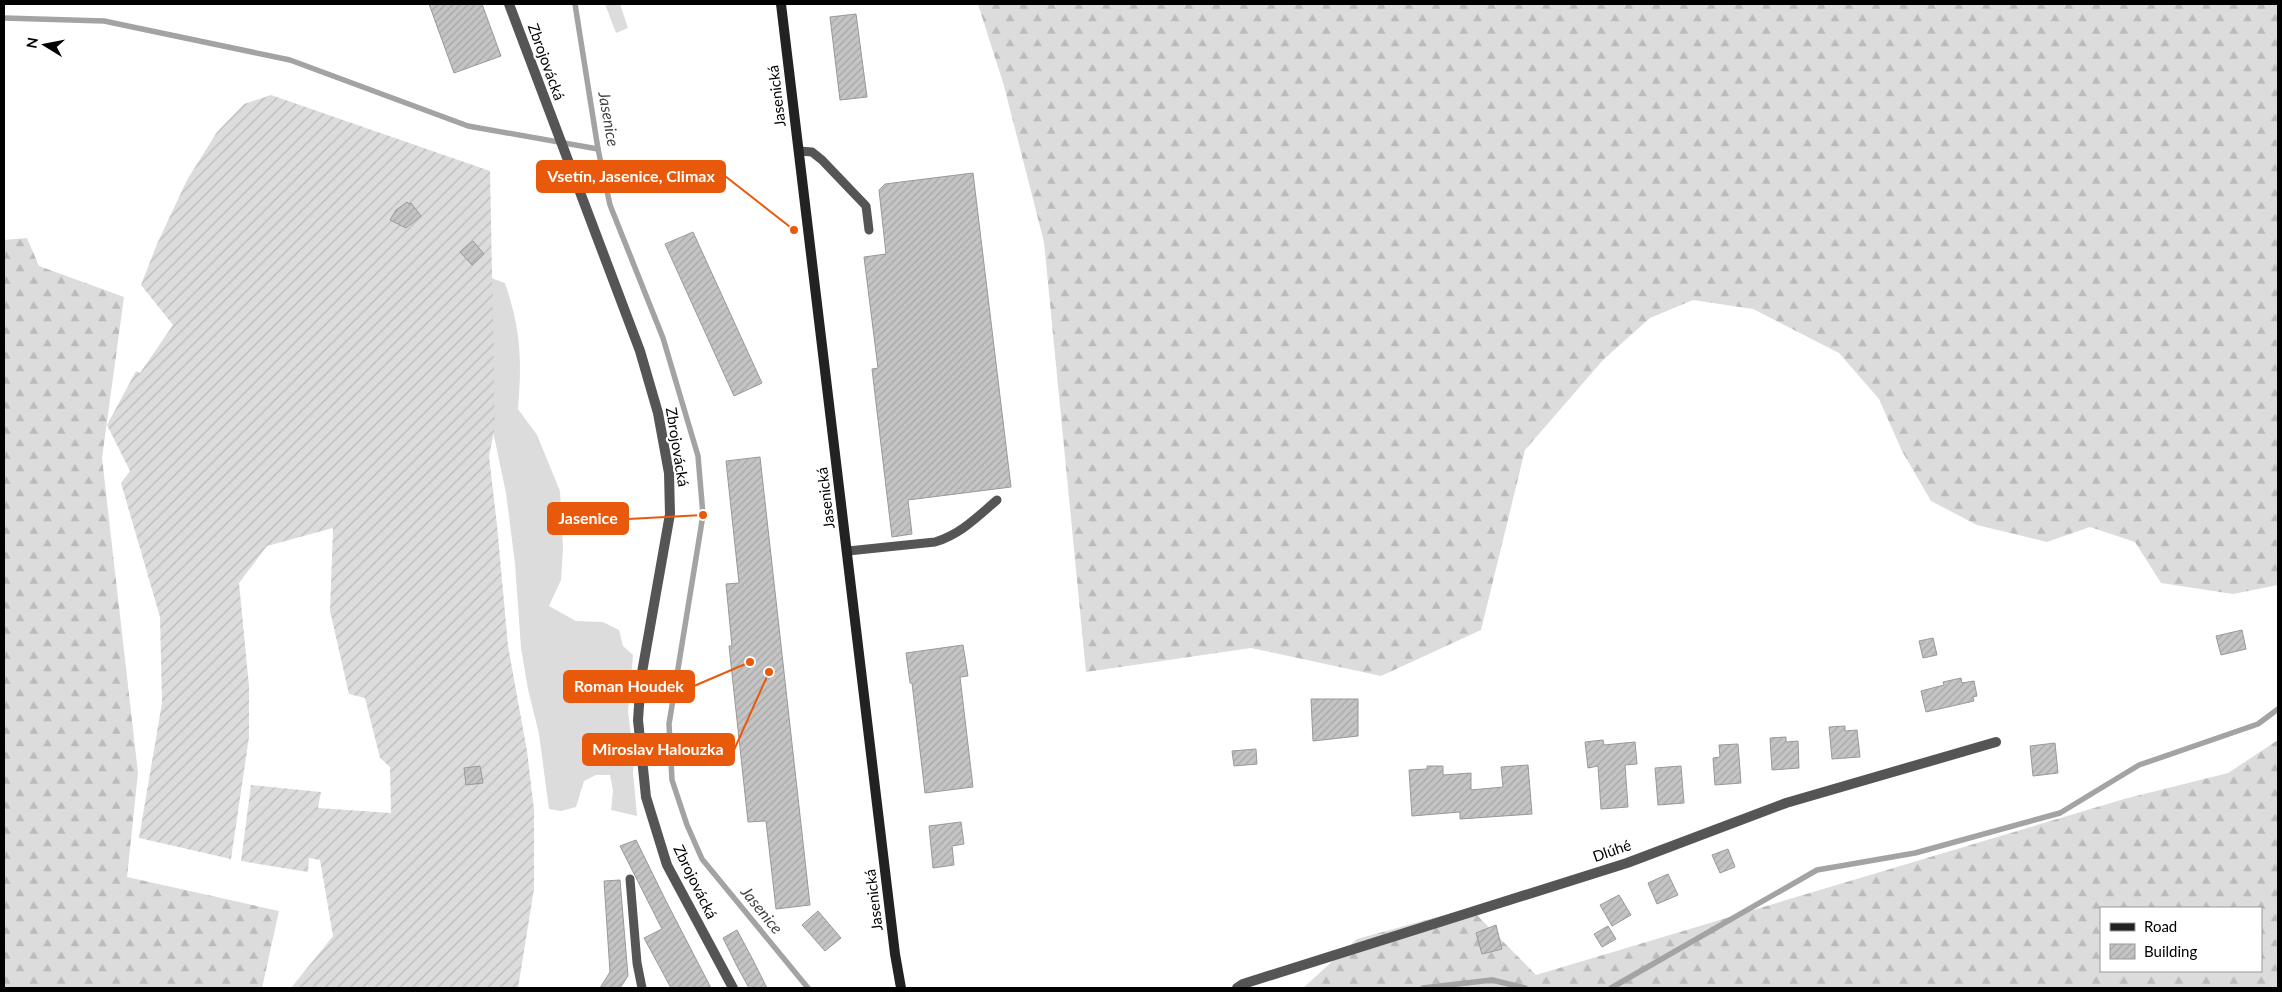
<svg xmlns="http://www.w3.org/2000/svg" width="2282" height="992" viewBox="0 0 2282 992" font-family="Lato,sans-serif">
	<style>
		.grass { fill: #dcdcdc }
		.forest { fill: url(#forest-firs); fill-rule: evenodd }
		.garden { fill: url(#garden-furrows) }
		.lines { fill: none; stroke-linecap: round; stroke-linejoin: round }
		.stream { stroke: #a3a3a3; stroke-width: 5.5 }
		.building { fill: url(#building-hatch); stroke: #999 }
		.lane { stroke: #555; stroke-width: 9 }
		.street { stroke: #555; stroke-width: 10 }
		.secondary { stroke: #222; stroke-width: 10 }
		.labels { text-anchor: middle; stroke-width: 4.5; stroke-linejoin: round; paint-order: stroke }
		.street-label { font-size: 15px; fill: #000; stroke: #fff }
		.water-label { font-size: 16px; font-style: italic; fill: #444; stroke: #fff }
		.leader { fill: none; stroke: #e8590c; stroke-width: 2 }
		.callout-dot { fill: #e8590c; stroke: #fff; stroke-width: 2 }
		.callout { fill: #e8590c; stroke: #e8590c; stroke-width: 2 }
		.callout-label { font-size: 16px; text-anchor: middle; font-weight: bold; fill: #fff }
	</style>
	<defs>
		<pattern id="forest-firs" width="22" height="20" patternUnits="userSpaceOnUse" patternTransform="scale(1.25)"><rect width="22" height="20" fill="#dcdcdc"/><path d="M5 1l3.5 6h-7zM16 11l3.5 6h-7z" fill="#bbb"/></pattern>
		<pattern id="garden-furrows" width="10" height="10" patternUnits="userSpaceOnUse" patternTransform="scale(1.25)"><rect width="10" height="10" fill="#dcdcdc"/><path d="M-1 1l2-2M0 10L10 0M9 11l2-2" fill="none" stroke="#bbb"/></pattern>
		<pattern id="building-hatch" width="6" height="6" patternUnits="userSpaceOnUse" patternTransform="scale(1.25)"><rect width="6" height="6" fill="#c4c4c4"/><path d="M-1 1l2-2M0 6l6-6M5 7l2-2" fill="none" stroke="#a7a7a7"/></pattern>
	</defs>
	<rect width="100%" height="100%" fill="#fff"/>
	<g class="grass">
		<polygon points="605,4 620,4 628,28 616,33"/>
		<path d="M491 278 505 283C521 331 522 359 518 409L537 435 560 491 563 548 561 580 549 606 576 621 603 622 619 630 623 646 633 655 628 712 634 759 633 772 637 816 611 810 613 791 610 775H596L584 781 576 807 561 811 549 809 539 734 528 689 521 648 515 564 506 493 489 412Z"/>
	</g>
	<g class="forest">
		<polygon points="978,4 2278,4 2278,585 2233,594 2161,583 2135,542 2090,527 2047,542 1977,525 1931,501 1902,451 1879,399 1839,353 1753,309 1693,300 1650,318 1603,360 1525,450 1481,630 1381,676 1251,648 1086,672 1044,242 1004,86"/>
		<polygon points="27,238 39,266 124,297 102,458 138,773 127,877 279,911 262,988 4,988 4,240"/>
		<path d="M2278 740V988H1303L1357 939 1470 908 1536 975 2124 799 2228 773ZM2101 908H2261V971H2101Z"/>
	</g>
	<polygon class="garden" points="271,95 490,171 495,426 489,456 497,525 508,646 527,751 534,810 534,889 518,988 291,988 333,936 320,860 309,858 308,872 241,861 251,785 321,792 318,808 391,813 390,767 380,758 365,698 349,694 330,611 333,528 267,546 239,583 249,686 249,737 231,859 139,838 162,703 160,617 121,483 130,471 107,425 136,371 140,373 173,325 141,285 157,244 187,180 217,132 244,104"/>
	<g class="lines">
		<g class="stream">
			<polyline points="575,4 598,149 610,205 663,338 698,456 703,515 669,724 672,780 687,825 702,859 808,988"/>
			<polyline points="4,18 104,21 290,60 468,126 598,149"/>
			<polyline points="1423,988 1492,980 1525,988"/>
			<polyline points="1611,988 1817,870 1915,853 2060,813 2139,765 2258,724 2278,709"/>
		</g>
	</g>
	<g class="building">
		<polygon points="429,4 482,4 501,56 454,73"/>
		<polygon points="856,14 867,97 840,100 830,17"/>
		<polygon points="973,173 1011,487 908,500 912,534 892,537 872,369 878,368 864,257 886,254 879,190 885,184"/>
		<polygon points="407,202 409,204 411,203 421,216 406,228 390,220 396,210"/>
		<polygon points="693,232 762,383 734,396 665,244"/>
		<polygon points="473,241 484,254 472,265 460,252"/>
		<polygon points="760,457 810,905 776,909 766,821 748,822 729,646 732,646 726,584 739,583 726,461"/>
		<polygon points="2242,630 2246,649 2221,655 2216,636"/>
		<polygon points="1933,638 1937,655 1923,658 1919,641"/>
		<polygon points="963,645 968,676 960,677 973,787 925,793 912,683 910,683 906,653"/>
		<polygon points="1961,678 1962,683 1974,681 1977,696 1973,697 1974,701 1926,712 1921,691 1944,685 1943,682"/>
		<polygon points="1311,699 1358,699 1358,736 1313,741"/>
		<polygon points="1845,726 1845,731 1857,730 1860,757 1832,759 1829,727"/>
		<polygon points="1786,737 1786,742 1798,741 1799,768 1772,770 1770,738"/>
		<polygon points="1603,740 1604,745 1635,742 1637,764 1625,765 1628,807 1601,809 1598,766 1588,768 1585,742"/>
		<polygon points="2055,743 2058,773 2033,776 2030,746"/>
		<polygon points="1738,744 1741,783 1715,785 1713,758 1720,757 1719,745"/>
		<polygon points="1256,749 1257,764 1234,766 1232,751"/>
		<polygon points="1528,765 1532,814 1460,819 1460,812 1412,816 1409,770 1427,769 1427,766 1443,766 1443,775 1471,773 1471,790 1503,787 1501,767"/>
		<polygon points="480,766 483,783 466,785 464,768"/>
		<polygon points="1681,766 1684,803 1658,805 1655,768"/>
		<polygon points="961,822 964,844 952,846 954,865 933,868 929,826"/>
		<polygon points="636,840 666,901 711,988 671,988 644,938 662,929 620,846"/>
		<polygon points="1728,849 1735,867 1720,873 1712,855"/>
		<polygon points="1668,874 1678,895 1657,904 1648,883"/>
		<polygon points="620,880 628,976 620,988 600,988 610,972 604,881"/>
		<polygon points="1619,895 1631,915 1612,926 1600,905"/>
		<polygon points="818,911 841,938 825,951 802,925"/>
		<polygon points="1496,925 1502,949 1482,954 1476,933"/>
		<polygon points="1608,926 1616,939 1602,947 1594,934"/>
		<polygon points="737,930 753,960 767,988 749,988 738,968 723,938"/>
	</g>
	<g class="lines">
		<g class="lane">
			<polyline points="799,151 812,152 822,160 866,206 869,230"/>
			<path d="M848 551 935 542C961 534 977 517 997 500"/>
			<polyline points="630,879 637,963 642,988"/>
		</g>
		<g class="street">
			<polyline points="509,4 640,351 658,413 669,473 670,514 641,678 638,720 646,797 667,865 733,988"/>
			<polyline points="1237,988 1243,984 1627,863 1786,803 1996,742"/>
		</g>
		<polyline class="secondary" points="781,4 895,954 901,988"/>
	</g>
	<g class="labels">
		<g class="street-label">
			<text transform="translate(546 62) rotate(70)" y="5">Zbrojovácká</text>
			<text transform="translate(777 96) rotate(-97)" y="5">Jasenická</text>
			<text transform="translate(677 447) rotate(81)" y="5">Zbrojovácká</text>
			<text transform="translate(826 498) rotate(-97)" y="5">Jasenická</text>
			<text transform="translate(1612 851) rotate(-19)" y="5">Dlúhé</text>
			<text transform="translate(695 882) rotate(64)" y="5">Zbrojovácká</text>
			<text transform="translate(874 900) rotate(-97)" y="5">Jasenická</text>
		</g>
		<g class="water-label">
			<text transform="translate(609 119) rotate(80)" y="6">Jasenice</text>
			<text transform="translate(762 910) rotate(51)" y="6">Jasenice</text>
		</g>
	</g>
	<path class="leader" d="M794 230L725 176M703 515L628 519M750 662L694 686M769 672L734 750"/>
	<g class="callout-dot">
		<circle cx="794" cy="230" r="5"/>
		<circle cx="703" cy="515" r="5"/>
		<circle cx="750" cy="662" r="5"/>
		<circle cx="769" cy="672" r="5"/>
	</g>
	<g class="callout">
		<rect x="537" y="161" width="188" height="31" rx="5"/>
		<rect x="548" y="503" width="80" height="31" rx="5"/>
		<rect x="564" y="671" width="130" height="31" rx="5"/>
		<rect x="583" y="734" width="151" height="31" rx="5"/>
	</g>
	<g class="callout-label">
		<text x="631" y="182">Vsetín, Jasenice, Climax</text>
		<text x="588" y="524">Jasenice</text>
		<text x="629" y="692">Roman Houdek</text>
		<text x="658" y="755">Miroslav Halouzka</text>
	</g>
	<rect width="2282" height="992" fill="none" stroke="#000000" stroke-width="10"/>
	<rect x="2100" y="907" width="162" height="65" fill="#ffffff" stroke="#999999"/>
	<rect x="2110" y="923" width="25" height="8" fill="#222222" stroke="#999999"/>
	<text x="2144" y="932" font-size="15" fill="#000000">Road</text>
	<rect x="2110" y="944" width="25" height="15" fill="url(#building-hatch)" stroke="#999999"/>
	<text x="2144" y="957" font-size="15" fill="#000000">Building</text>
	<g transform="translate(45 45) rotate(280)" stroke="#ffffff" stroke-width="4" paint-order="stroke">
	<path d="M0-4L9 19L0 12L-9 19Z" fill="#000000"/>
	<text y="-8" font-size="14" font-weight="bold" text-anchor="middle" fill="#000000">N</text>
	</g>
</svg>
